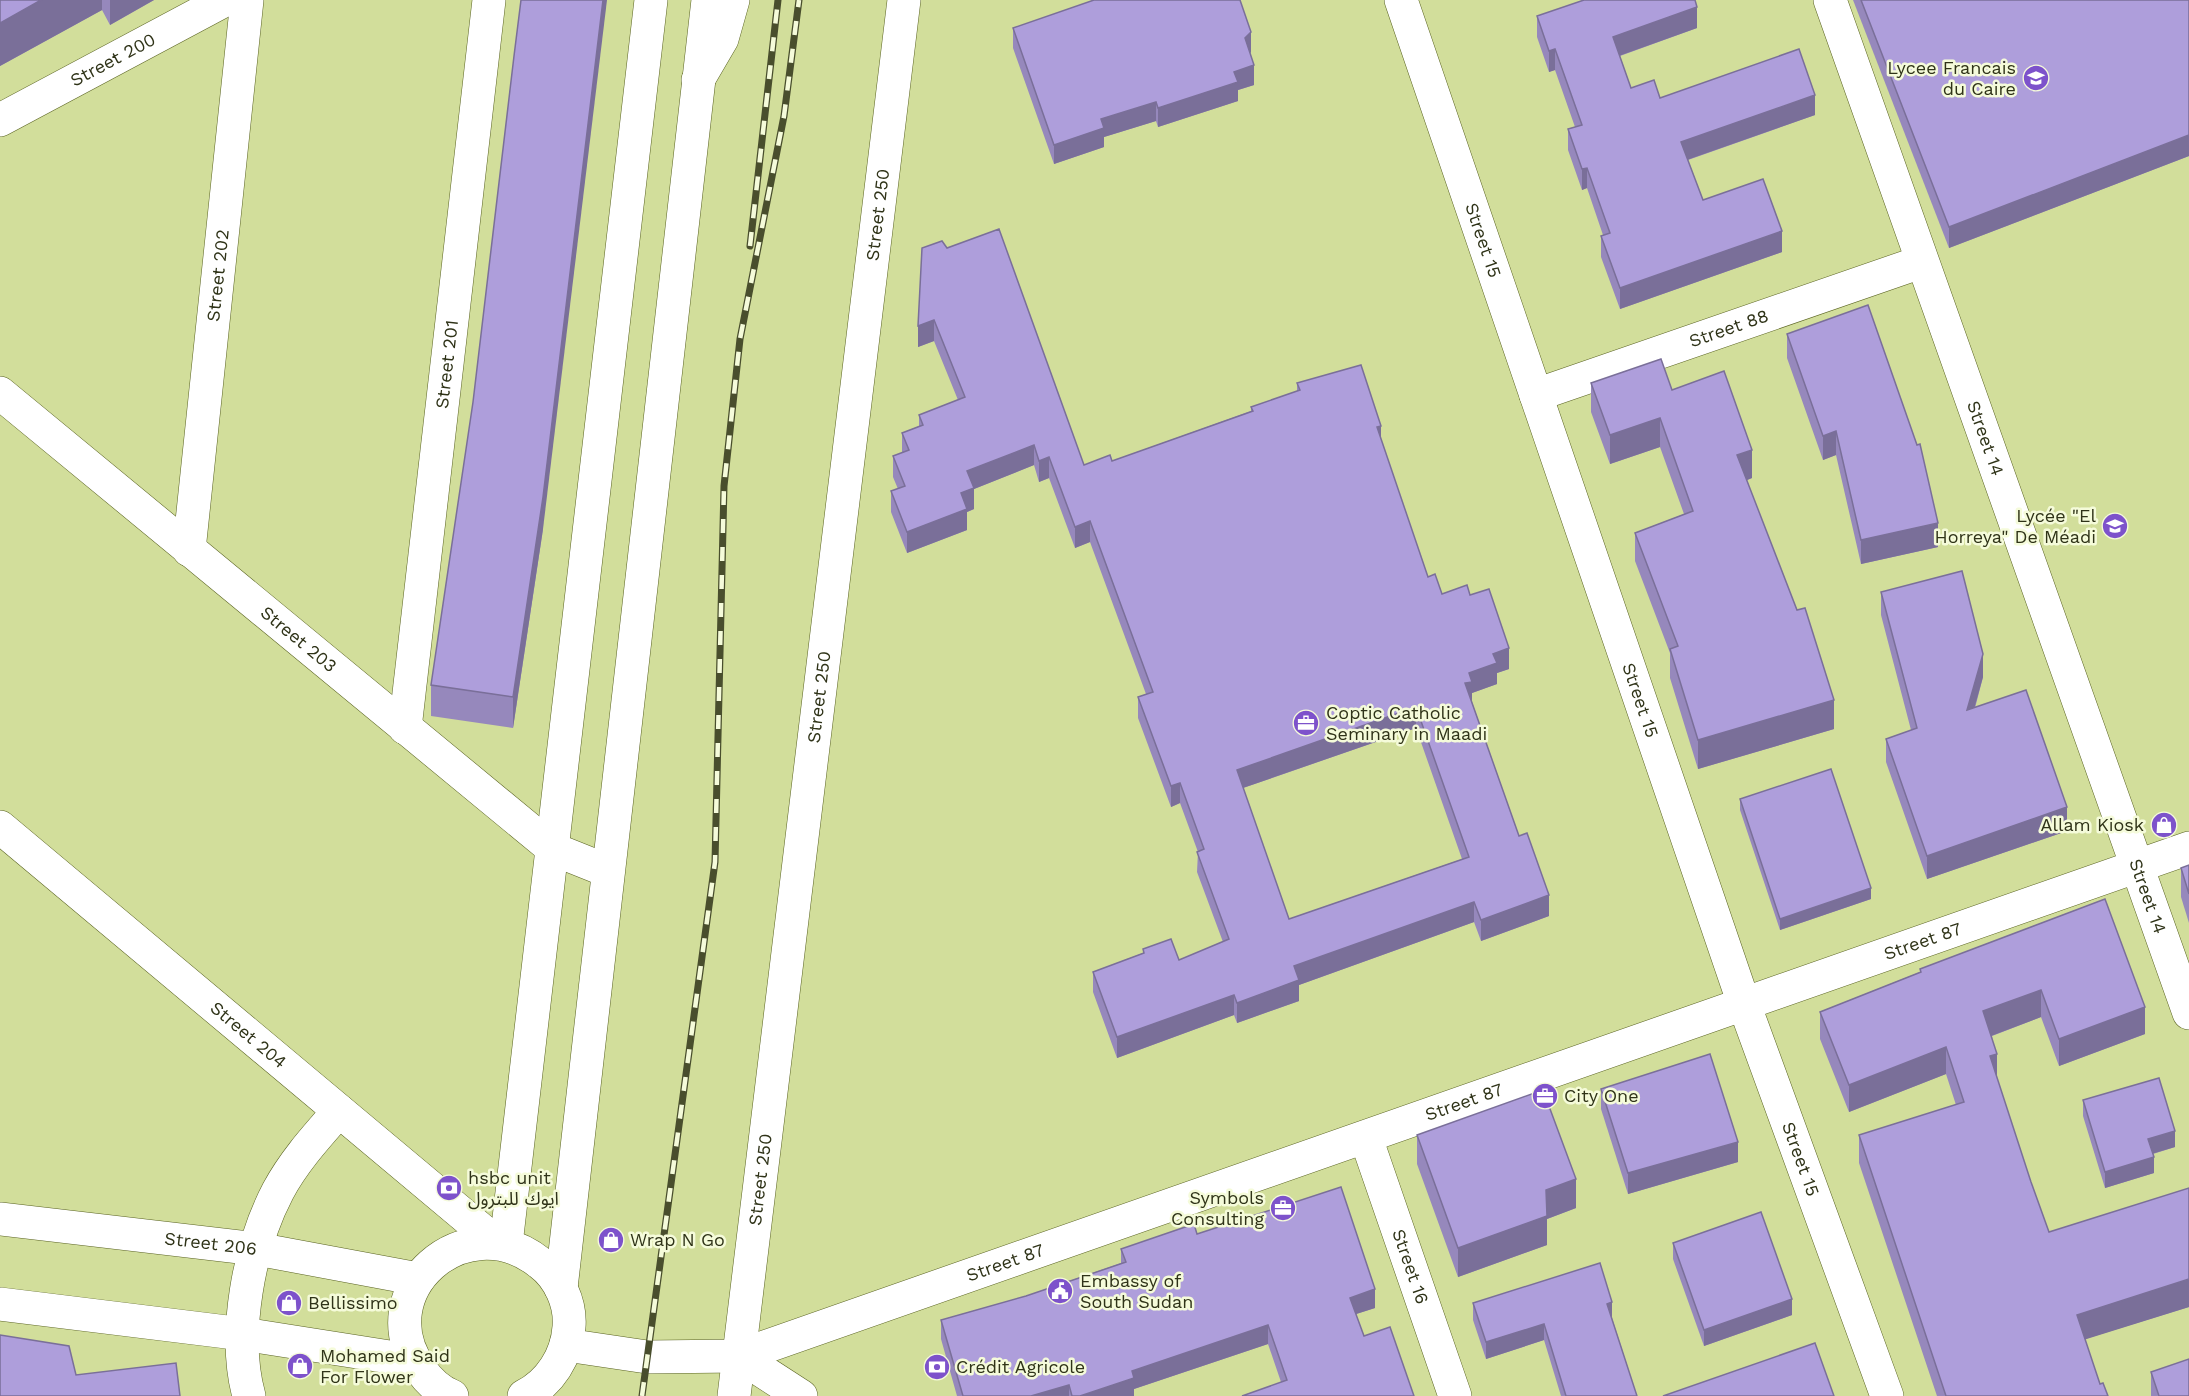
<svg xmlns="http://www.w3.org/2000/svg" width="2189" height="1396" viewBox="0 0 2189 1396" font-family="'Work Sans','Noto Sans Arabic',sans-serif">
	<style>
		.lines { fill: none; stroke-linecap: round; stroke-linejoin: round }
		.minor-casing { stroke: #5a6322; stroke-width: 34 }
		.secondary-casing { stroke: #5a6322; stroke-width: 34 }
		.minor { stroke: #fff; stroke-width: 33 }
		.secondary { stroke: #fff; stroke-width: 33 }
		.rail-casing { stroke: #494e2d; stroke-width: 7 }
		.rail { stroke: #f5fbda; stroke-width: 4.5; stroke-dasharray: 14; stroke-linecap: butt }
		.wall { fill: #9688bc; fill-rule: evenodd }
		.shaded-wall { fill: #7a6f99 }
		.building { fill: #ae9edb; stroke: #7a6f99; stroke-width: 1.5; fill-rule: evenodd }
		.labels { text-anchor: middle; stroke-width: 5; stroke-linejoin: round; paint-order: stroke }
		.street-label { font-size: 18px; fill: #2f3318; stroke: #f5fbda }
		.poi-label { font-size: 18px; fill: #2f3318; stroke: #f5fbda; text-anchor: start }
	</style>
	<rect width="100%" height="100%" fill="#d2de9b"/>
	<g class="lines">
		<g class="minor-casing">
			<g id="minor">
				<path id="s1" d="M1401 0 1744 1004 1887 1396"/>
				<path id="s2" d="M1830 0 2189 1013"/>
				<path id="s3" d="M0 120 225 0"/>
				<path id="s4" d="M0 393 553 849 608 871"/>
				<path id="s5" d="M1536 395 1921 262"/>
				<path id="s6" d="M189 550 247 0"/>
				<path id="s7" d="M405 728 489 0"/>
				<path id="s8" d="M0 827 497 1243"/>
				<path id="s9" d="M1366 1138 1455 1396"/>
				<path id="s10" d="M0 1219 257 1249 418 1279"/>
				<polyline points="506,1244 651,0"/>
				<polyline points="561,1288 708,0"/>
				<polyline points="0,1304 243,1334 415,1361"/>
				<path id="s11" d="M566 1345 647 1357 739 1356 2189 848"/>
				<polyline points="739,1356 801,1396"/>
				<path d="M249 1396C232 1335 249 1246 278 1191 294 1161 317 1136 339 1111"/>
				<path d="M452 1396C439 1391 429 1381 421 1370 365 1292 465 1203 540 1263 559 1277 571 1303 569 1327 567 1356 550 1383 524 1396"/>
				<path id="s12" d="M734 1396 904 0"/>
			</g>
		</g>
		<g class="secondary-casing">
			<polyline id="secondary" points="698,80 722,39 733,0"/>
		</g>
		<use href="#minor" class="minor"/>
		<use href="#secondary" class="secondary"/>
		<g class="rail-casing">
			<g id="rail">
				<polyline points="750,246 778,0"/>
				<polyline points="642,1396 715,862 724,486 740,339 784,116 799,0"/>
			</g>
		</g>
		<use href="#rail" class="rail"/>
	</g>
	<g class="wall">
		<polygon points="0,0 154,0 110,25 102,10 0,66"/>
		<polygon points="1853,0 2189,0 2189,156 1949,248"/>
		<polygon points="1537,16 1697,28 1620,56 1631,88 1660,98 1815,115 1688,160 1703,200 1782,252 1620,309 1601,257 1601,236 1603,235 1587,188 1582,190 1568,150 1568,129 1575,127 1555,70 1549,72 1537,37"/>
		<polygon points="1013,28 1251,52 1250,53 1254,85 1238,90 1238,101 1158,127 1156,121 1104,137 1104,147 1054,164 1013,48"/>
		<path d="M922 248 1084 465 1112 461 1251 411V407L1297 391V383L1381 440 1428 577 1442 594 1470 595 1509 669 1497 673V684L1472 693V702L1519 836 1549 916 1481 941 1474 922 1299 985V1001L1237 1023 1234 1015 1117 1058 1093 992V972L1143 953V949L1179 960 1223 942 1197 872 1198 852 1180 803 1171 807 1138 718V697L1146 694 1090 542 1075 548 1049 478 1039 482 1034 465 974 489V509L967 512V530L907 553 891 512V491L898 489 893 477V456L902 453V433L919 426V415L958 400 934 341 918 347ZM1416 728 1462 859 1289 919 1243 788Z"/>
		<polygon points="1787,334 1938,547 1861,564 1836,455 1823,460 1787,358"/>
		<polygon points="1591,383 1672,390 1752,478 1747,480 1834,729 1698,769 1670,678 1670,653 1635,561 1635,533 1684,514 1660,447 1610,464 1591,412"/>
		<polygon points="543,529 513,728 431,716 431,685"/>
		<polygon points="1881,592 1983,677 1975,708 2067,831 1927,879 1886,762 1886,739 1911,730 1881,615"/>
		<polygon points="1740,799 1871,899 1780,930 1740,810"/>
		<polygon points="2189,865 2189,923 2181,897 2181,868"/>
		<polygon points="2105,899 2145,1034 2059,1066 2041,1017 1992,1036 1997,1079 2031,1182 2049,1232 2189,1307 2085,1339 2100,1384 2108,1396 1937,1396 1859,1163 1859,1135 1956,1105 1946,1074 1849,1112 1820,1039 1820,1012 1920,972 1920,969"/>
		<polygon points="1601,1089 1738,1162 1628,1194 1601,1109"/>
		<polygon points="2083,1100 2175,1147 2153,1154 2154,1173 2105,1188 2083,1116"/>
		<polygon points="1417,1135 1576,1208 1547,1219 1547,1245 1458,1277 1417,1164"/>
		<polygon points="1197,1234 1375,1308 1356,1314 1364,1336 1414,1396 1281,1382 1268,1344 1134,1389 1134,1396 957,1396 941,1339 941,1320 1026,1296 1121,1263 1121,1249"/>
		<polygon points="1673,1243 1792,1315 1704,1346 1673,1259"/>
		<polygon points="1473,1303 1612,1318 1637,1396 1561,1396 1544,1340 1486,1359 1473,1320"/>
		<polygon points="2151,1372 2189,1396 2151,1396"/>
	</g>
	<g class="shaded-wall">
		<polygon points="41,0 102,0 102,10 0,66 0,23"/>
		<polygon points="110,0 154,0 110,25"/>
		<polygon points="603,0 607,0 543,529 513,728 513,697"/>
		<polygon points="1697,7 1697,28 1613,58 1613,37"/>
		<polygon points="1251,32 1251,52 1245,58 1245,38"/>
		<polygon points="1555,49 1555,70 1549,72 1549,51"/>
		<polygon points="1254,65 1254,85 1238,90 1238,101 1158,127 1158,108 1234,72"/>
		<polygon points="1815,95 1815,115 1681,162 1681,142"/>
		<polygon points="1156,102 1156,121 1104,137 1104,147 1054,164 1054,145 1101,119"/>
		<polygon points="2189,135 2189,156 1949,248 1949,227"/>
		<polygon points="1587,168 1587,188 1582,190 1582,169"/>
		<polygon points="1782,231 1782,252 1620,309 1620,288"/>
		<polygon points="934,320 934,341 918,347 918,326"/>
		<polygon points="1660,418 1660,447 1610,464 1610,435"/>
		<polygon points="1381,426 1381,447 1377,427"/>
		<polygon points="1836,431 1836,455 1823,460 1823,436"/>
		<polygon points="1034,445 1034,465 974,489 974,509 967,512 967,530 907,553 907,532 961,493 967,471"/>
		<polygon points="1752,450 1752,478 1737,484 1737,455"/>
		<polygon points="1049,457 1049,478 1039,482 1039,461"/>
		<polygon points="1090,521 1090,542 1075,548 1075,527"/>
		<polygon points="1938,523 1938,547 1861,564 1861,540"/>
		<polygon points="1509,648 1509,669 1497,673 1497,684 1472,693 1472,702 1465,683 1469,673 1493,654"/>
		<polygon points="1983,654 1983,677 1967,734 1967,710"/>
		<polygon points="1834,700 1834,729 1698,769 1698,740"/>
		<polygon points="1416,707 1416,728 1237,790 1237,770"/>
		<polygon points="1180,783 1180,803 1171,807 1171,786"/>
		<polygon points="2067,807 2067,831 1927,879 1927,856"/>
		<polygon points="1871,888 1871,899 1780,930 1780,919"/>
		<polygon points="1549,895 1549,916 1481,941 1481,920"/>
		<polygon points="1474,902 1474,922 1299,985 1299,1001 1237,1023 1237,1003 1294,966"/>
		<polygon points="2041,990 2041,1017 1983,1039 1983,1011"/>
		<polygon points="1234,995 1234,1015 1117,1058 1117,1037"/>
		<polygon points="2145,1007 2145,1034 2059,1066 2059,1039"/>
		<polygon points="1946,1047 1946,1074 1849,1112 1849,1085"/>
		<polygon points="1997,1054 1997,1081 1990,1056"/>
		<polygon points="2175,1131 2175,1147 2148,1155 2148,1139"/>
		<polygon points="1738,1142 1738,1162 1628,1194 1628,1173"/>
		<polygon points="2154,1157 2154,1173 2105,1188 2105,1172"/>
		<polygon points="1576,1179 1576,1208 1547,1219 1547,1245 1458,1277 1458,1248 1546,1190"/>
		<polygon points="2189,1279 2189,1307 2077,1342 2077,1315"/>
		<polygon points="1375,1289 1375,1308 1350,1316 1350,1298"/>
		<polygon points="1792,1299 1792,1315 1704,1346 1704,1330"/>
		<polygon points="1612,1302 1612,1318 1607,1320 1607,1304"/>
		<polygon points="1544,1324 1544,1340 1486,1359 1486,1342"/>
		<polygon points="1268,1325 1268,1344 1134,1389 1134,1396 1080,1396 1132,1371"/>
		<polygon points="1069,1385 1069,1396 1031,1396"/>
	</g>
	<g class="building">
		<polygon points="0,0 41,0 0,23"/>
		<polygon points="521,0 603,0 543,497 513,697 431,685 473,402 514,56"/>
		<polygon points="1094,0 1240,0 1251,32 1245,38 1254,65 1234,72 1238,82 1158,108 1156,102 1101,119 1104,128 1054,145 1013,28"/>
		<polygon points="1584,0 1695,0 1697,7 1613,37 1631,88 1654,80 1660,98 1799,49 1815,95 1681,142 1703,200 1763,179 1782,231 1620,288 1601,236 1610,233 1587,168 1582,169 1568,129 1582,125 1555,49 1549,51 1537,16"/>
		<polygon points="1861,0 2189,0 2189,135 1949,227"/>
		<path d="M999 229 1084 465 1110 455 1112 461 1253 411 1251 407 1300 390 1297 383 1361 365 1381 426 1377 427 1428 577 1435 574 1442 594 1467 585 1470 595 1489 589 1509 648 1493 654 1497 663 1469 673 1472 682 1465 683 1519 836 1527 833 1549 895 1481 920 1474 902 1294 966 1299 980 1237 1003 1234 995 1117 1037 1093 972 1144 953 1143 949 1171 939 1179 960 1229 939 1197 852 1204 849 1180 783 1171 786 1138 697 1153 692 1090 521 1075 527 1049 457 1039 461 1034 445 967 471 974 488 961 493 967 509 907 532 891 491 905 486 893 456 909 450 902 433 923 425 919 415 965 397 934 320 918 326 922 248 942 241 947 248ZM1416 707 1469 857 1289 919 1237 770Z"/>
		<polygon points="1868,305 1917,445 1920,444 1938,523 1861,540 1836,431 1823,436 1787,334"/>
		<polygon points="1661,359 1672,390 1724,371 1752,450 1737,455 1797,610 1805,608 1834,700 1698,740 1670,649 1678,646 1635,533 1693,511 1660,418 1610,435 1591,383"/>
		<polygon points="1962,571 1983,654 1967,710 2026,690 2067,807 1927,856 1886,739 1917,728 1881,592"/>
		<polygon points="1831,769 1871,888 1780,919 1740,799"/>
		<polygon points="2189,865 2189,894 2181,868"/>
		<polygon points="2105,899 2145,1007 2059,1039 2041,990 1983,1011 1997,1054 1990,1056 2031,1182 2049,1232 2189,1188 2189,1279 2077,1315 2100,1384 2103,1383 2108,1396 1946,1396 1859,1135 1964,1102 1946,1047 1849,1085 1820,1012 1921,972 1920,969"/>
		<polygon points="1710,1054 1738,1142 1628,1173 1601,1089"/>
		<polygon points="2159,1078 2175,1131 2148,1139 2154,1157 2105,1172 2083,1100"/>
		<polygon points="1543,1090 1576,1179 1546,1190 1547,1216 1458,1248 1417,1135"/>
		<polygon points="1341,1187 1375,1289 1350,1298 1364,1336 1390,1327 1414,1396 1242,1396 1287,1380 1268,1325 1132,1371 1134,1378 1080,1396 1072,1396 1069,1385 1031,1396 963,1396 941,1320 1026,1296 1126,1262 1121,1249 1194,1224 1197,1234"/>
		<polygon points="1761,1212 1792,1299 1704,1330 1673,1243"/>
		<polygon points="1600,1263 1612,1302 1607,1304 1637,1396 1566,1396 1544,1324 1486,1342 1473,1303"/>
		<polygon points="0,1335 69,1346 76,1375 176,1363 180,1396 0,1396"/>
		<polygon points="1815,1343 1834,1396 1663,1396"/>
		<polygon points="2189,1359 2189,1396 2159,1396 2151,1372"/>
	</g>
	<defs>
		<g id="school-disc" transform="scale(1.35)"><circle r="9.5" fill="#7d52cb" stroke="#f5fbda"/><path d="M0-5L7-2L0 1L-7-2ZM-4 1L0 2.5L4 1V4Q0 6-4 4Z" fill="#fff"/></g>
		<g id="office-disc" transform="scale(1.35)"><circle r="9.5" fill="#7d52cb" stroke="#f5fbda"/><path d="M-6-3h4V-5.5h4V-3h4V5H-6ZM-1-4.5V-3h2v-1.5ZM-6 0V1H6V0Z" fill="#fff"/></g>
		<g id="shop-disc" transform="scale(1.35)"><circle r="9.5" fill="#7d52cb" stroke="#f5fbda"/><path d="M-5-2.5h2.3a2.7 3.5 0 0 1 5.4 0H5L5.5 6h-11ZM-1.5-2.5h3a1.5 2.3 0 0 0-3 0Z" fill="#fff"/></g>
		<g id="bank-disc" transform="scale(1.35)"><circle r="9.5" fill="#7d52cb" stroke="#f5fbda"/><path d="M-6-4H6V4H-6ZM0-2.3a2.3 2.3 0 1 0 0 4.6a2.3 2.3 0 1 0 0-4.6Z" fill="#fff"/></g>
		<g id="civic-disc" transform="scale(1.35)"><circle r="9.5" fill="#7d52cb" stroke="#f5fbda"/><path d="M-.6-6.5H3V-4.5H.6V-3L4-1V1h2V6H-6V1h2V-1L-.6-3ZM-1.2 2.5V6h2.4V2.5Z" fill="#fff"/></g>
	</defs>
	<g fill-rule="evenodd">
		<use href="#school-disc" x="2036" y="78"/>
		<use href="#school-disc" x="2115" y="526"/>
		<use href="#office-disc" x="1306" y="723"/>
		<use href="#shop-disc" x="2164" y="825"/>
		<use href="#office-disc" x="1545" y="1096"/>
		<use href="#bank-disc" x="449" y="1188"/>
		<use href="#office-disc" x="1283" y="1208"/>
		<use href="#shop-disc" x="611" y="1240"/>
		<use href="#civic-disc" x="1060" y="1291"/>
		<use href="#shop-disc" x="289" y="1303"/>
		<use href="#shop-disc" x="300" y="1366"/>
		<use href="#bank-disc" x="937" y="1367"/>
	</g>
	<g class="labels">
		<g class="street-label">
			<text dy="6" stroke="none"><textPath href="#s3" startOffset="128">Street 200</textPath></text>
			<text dy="6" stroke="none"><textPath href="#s12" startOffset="1190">Street 250</textPath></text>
			<text dy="6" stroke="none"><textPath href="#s1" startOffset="254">Street 15</textPath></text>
			<text dy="6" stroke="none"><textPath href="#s6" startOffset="276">Street 202</textPath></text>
			<text dy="6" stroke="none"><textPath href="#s5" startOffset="204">Street 88</textPath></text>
			<text dy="6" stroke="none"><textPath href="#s7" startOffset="366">Street 201</textPath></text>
			<text dy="6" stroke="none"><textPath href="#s2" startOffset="465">Street 14</textPath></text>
			<text dy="6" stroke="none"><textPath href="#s4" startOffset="387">Street 203</textPath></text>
			<text dy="6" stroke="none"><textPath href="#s12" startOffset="704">Street 250</textPath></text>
			<text dy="6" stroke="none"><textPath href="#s1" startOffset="740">Street 15</textPath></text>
			<text dy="6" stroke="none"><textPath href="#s2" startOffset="951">Street 14</textPath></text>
			<text dy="6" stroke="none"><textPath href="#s11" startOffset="1428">Street 87</textPath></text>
			<text dy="6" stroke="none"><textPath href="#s8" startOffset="324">Street 204</textPath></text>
			<text dy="6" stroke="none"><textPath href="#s11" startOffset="942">Street 87</textPath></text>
			<text dy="6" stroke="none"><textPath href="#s1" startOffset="1226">Street 15</textPath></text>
			<text dy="6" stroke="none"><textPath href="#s12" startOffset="218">Street 250</textPath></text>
			<text dy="6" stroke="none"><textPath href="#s10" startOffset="212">Street 206</textPath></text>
			<text dy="6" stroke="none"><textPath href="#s11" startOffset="456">Street 87</textPath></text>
			<text dy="6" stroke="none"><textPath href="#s9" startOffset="136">Street 16</textPath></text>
		</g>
		<g class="poi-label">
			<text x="2016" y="74" text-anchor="end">Lycee Francais<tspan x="2016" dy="21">du Caire</tspan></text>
			<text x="2096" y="522" text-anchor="end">Lycée "El<tspan x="2096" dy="21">Horreya" De Méadi</tspan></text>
			<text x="1326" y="719">Coptic Catholic<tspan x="1326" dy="21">Seminary in Maadi</tspan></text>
			<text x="2144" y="831" text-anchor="end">Allam Kiosk</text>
			<text x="1564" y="1102">City One</text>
			<text x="468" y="1184">hsbc unit<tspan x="468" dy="21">ايوك للبترول</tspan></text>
			<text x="1264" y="1204" text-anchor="end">Symbols<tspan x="1264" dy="21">Consulting</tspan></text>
			<text x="630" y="1246">Wrap N Go</text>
			<text x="1080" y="1287">Embassy of<tspan x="1080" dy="21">South Sudan</tspan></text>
			<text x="308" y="1309">Bellissimo</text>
			<text x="320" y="1362">Mohamed Said<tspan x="320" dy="21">For Flower</tspan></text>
			<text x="956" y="1373">Crédit Agricole</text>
		</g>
	</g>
</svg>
